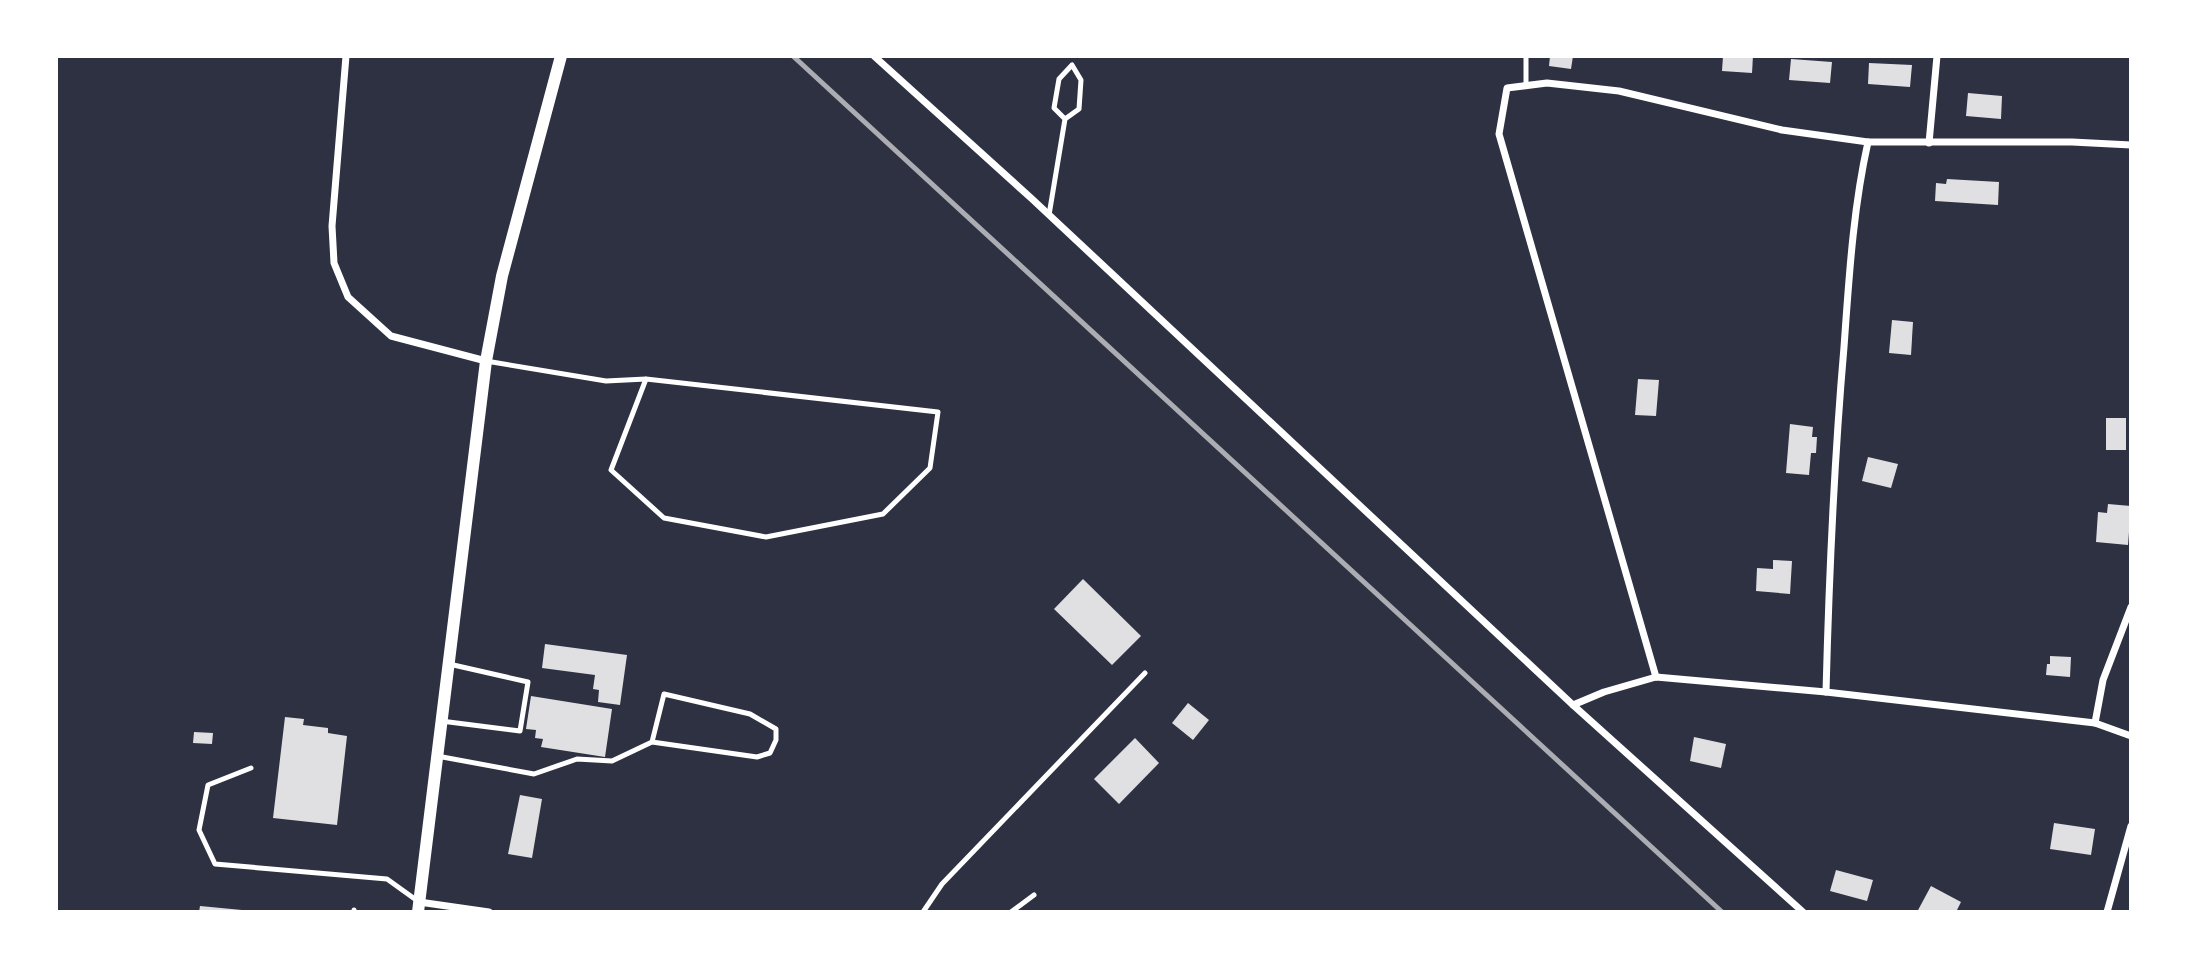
<svg xmlns="http://www.w3.org/2000/svg" width="2187" height="968" viewBox="0 0 2187 968" font-family="'Nunito Sans',sans-serif">
	<style>
		.building { fill: #e0e0e3 }
		.lines { fill: none; stroke-linecap: round; stroke-linejoin: round }
		.service { stroke: #fff; stroke-width: 5 }
		.minor { stroke: #fff; stroke-width: 7 }
		.tertiary { stroke: #fff; stroke-width: 12 }
		.rail { stroke: #abadb3; stroke-width: 5 }
	</style>
	<rect width="100%" height="100%" fill="#2d3142"/>
	<g class="building">
		<polygon points="1550,56 1573,56 1571,69 1549,66"/>
		<polygon points="1723,56 1753,56 1752,73 1722,71"/>
		<polygon points="1791,59 1832,62 1830,83 1789,80"/>
		<polygon points="1869,63 1912,65 1910,87 1868,84"/>
		<polygon points="1968,93 2002,96 2001,119 1966,116"/>
		<polygon points="1947,179 1999,182 1998,205 1935,201 1936,183 1946,184"/>
		<polygon points="1892,320 1913,322 1911,355 1889,353"/>
		<polygon points="1638,379 1659,380 1656,416 1635,415"/>
		<rect x="2106" y="418" width="20" height="32"/>
		<polygon points="1790,424 1813,427 1812,437 1817,437 1816,453 1811,453 1809,475 1786,473"/>
		<polygon points="1868,457 1898,464 1891,488 1862,481"/>
		<polygon points="2108,504 2131,506 2128,545 2096,542 2098,512 2107,513"/>
		<polygon points="1773,560 1792,561 1790,594 1756,591 1757,568 1773,569"/>
		<polygon points="1083,579 1141,636 1112,665 1054,609"/>
		<polygon points="545,644 627,655 620,705 598,702 599,690 593,689 595,675 542,668"/>
		<polygon points="2050,656 2071,657 2070,677 2046,675 2047,664 2050,664"/>
		<polygon points="531,696 612,709 605,757 541,747 543,739 535,738 536,730 526,729"/>
		<polygon points="1188,703 1209,720 1193,740 1172,723"/>
		<polygon points="285,717 304,719 303,725 328,728 328,733 347,736 337,825 273,818"/>
		<polygon points="194,732 213,733 212,744 193,743"/>
		<polygon points="1694,737 1726,744 1721,768 1690,761"/>
		<polygon points="1135,738 1159,763 1119,804 1094,779"/>
		<polygon points="520,795 542,799 532,858 508,854"/>
		<polygon points="2054,823 2095,829 2091,855 2050,849"/>
		<polygon points="1836,870 1873,880 1867,901 1830,891"/>
		<polygon points="1931,886 1961,902 1956,912 1917,912"/>
		<polygon points="200,906 242,910 242,912 199,912"/>
	</g>
	<g class="lines">
		<g class="service">
			<polyline points="1526,86 1526,56"/>
			<polyline points="1049,215 1065,119 1079,109 1081,80 1072,65 1059,79 1054,108 1065,119"/>
			<polyline points="486,361 606,381 646,379 938,412 930,468 883,514 766,537 664,518 611,470 646,379"/>
			<polyline points="441,721 520,731 528,682 449,664"/>
			<polyline points="437,756 534,774 577,759 612,761 652,742 757,757 770,753 776,740 776,729 750,714 664,694 652,742"/>
			<polyline points="251,768 208,785 199,830 215,864 387,879 419,902"/>
			<polyline points="354,912 354,910"/>
			<polyline points="923,912 942,884 1145,673"/>
			<polyline points="1011,912 1034,895"/>
		</g>
		<g class="minor">
			<polyline points="346,56 332,226 334,263 348,297 391,336 486,361"/>
			<polyline points="874,56 1031,198 1573,705 1803,912"/>
			<polyline points="1929,143 1937,56"/>
			<polyline points="1656,677 1499,134 1507,88 1547,83 1619,91 1782,130 1868,142 2072,142 2131,145"/>
			<path d="M1826 692C1829 577 1834 462 1844 347 1849 278 1853 209 1868 142"/>
			<polyline points="1573,705 1604,692 1656,677 1826,692 2095,723 2131,736"/>
			<polyline points="2095,723 2103,680 2131,607"/>
			<polyline points="419,902 489,912"/>
			<polyline points="2107,912 2131,826"/>
		</g>
		<polyline class="tertiary" points="418,912 486,361 502,276 561,56"/>
		<polyline class="rail" points="793,56 1722,912"/>
	</g>
	<rect width="2187" height="968" fill="none" stroke="#ffffff" stroke-width="116"/>
</svg>
